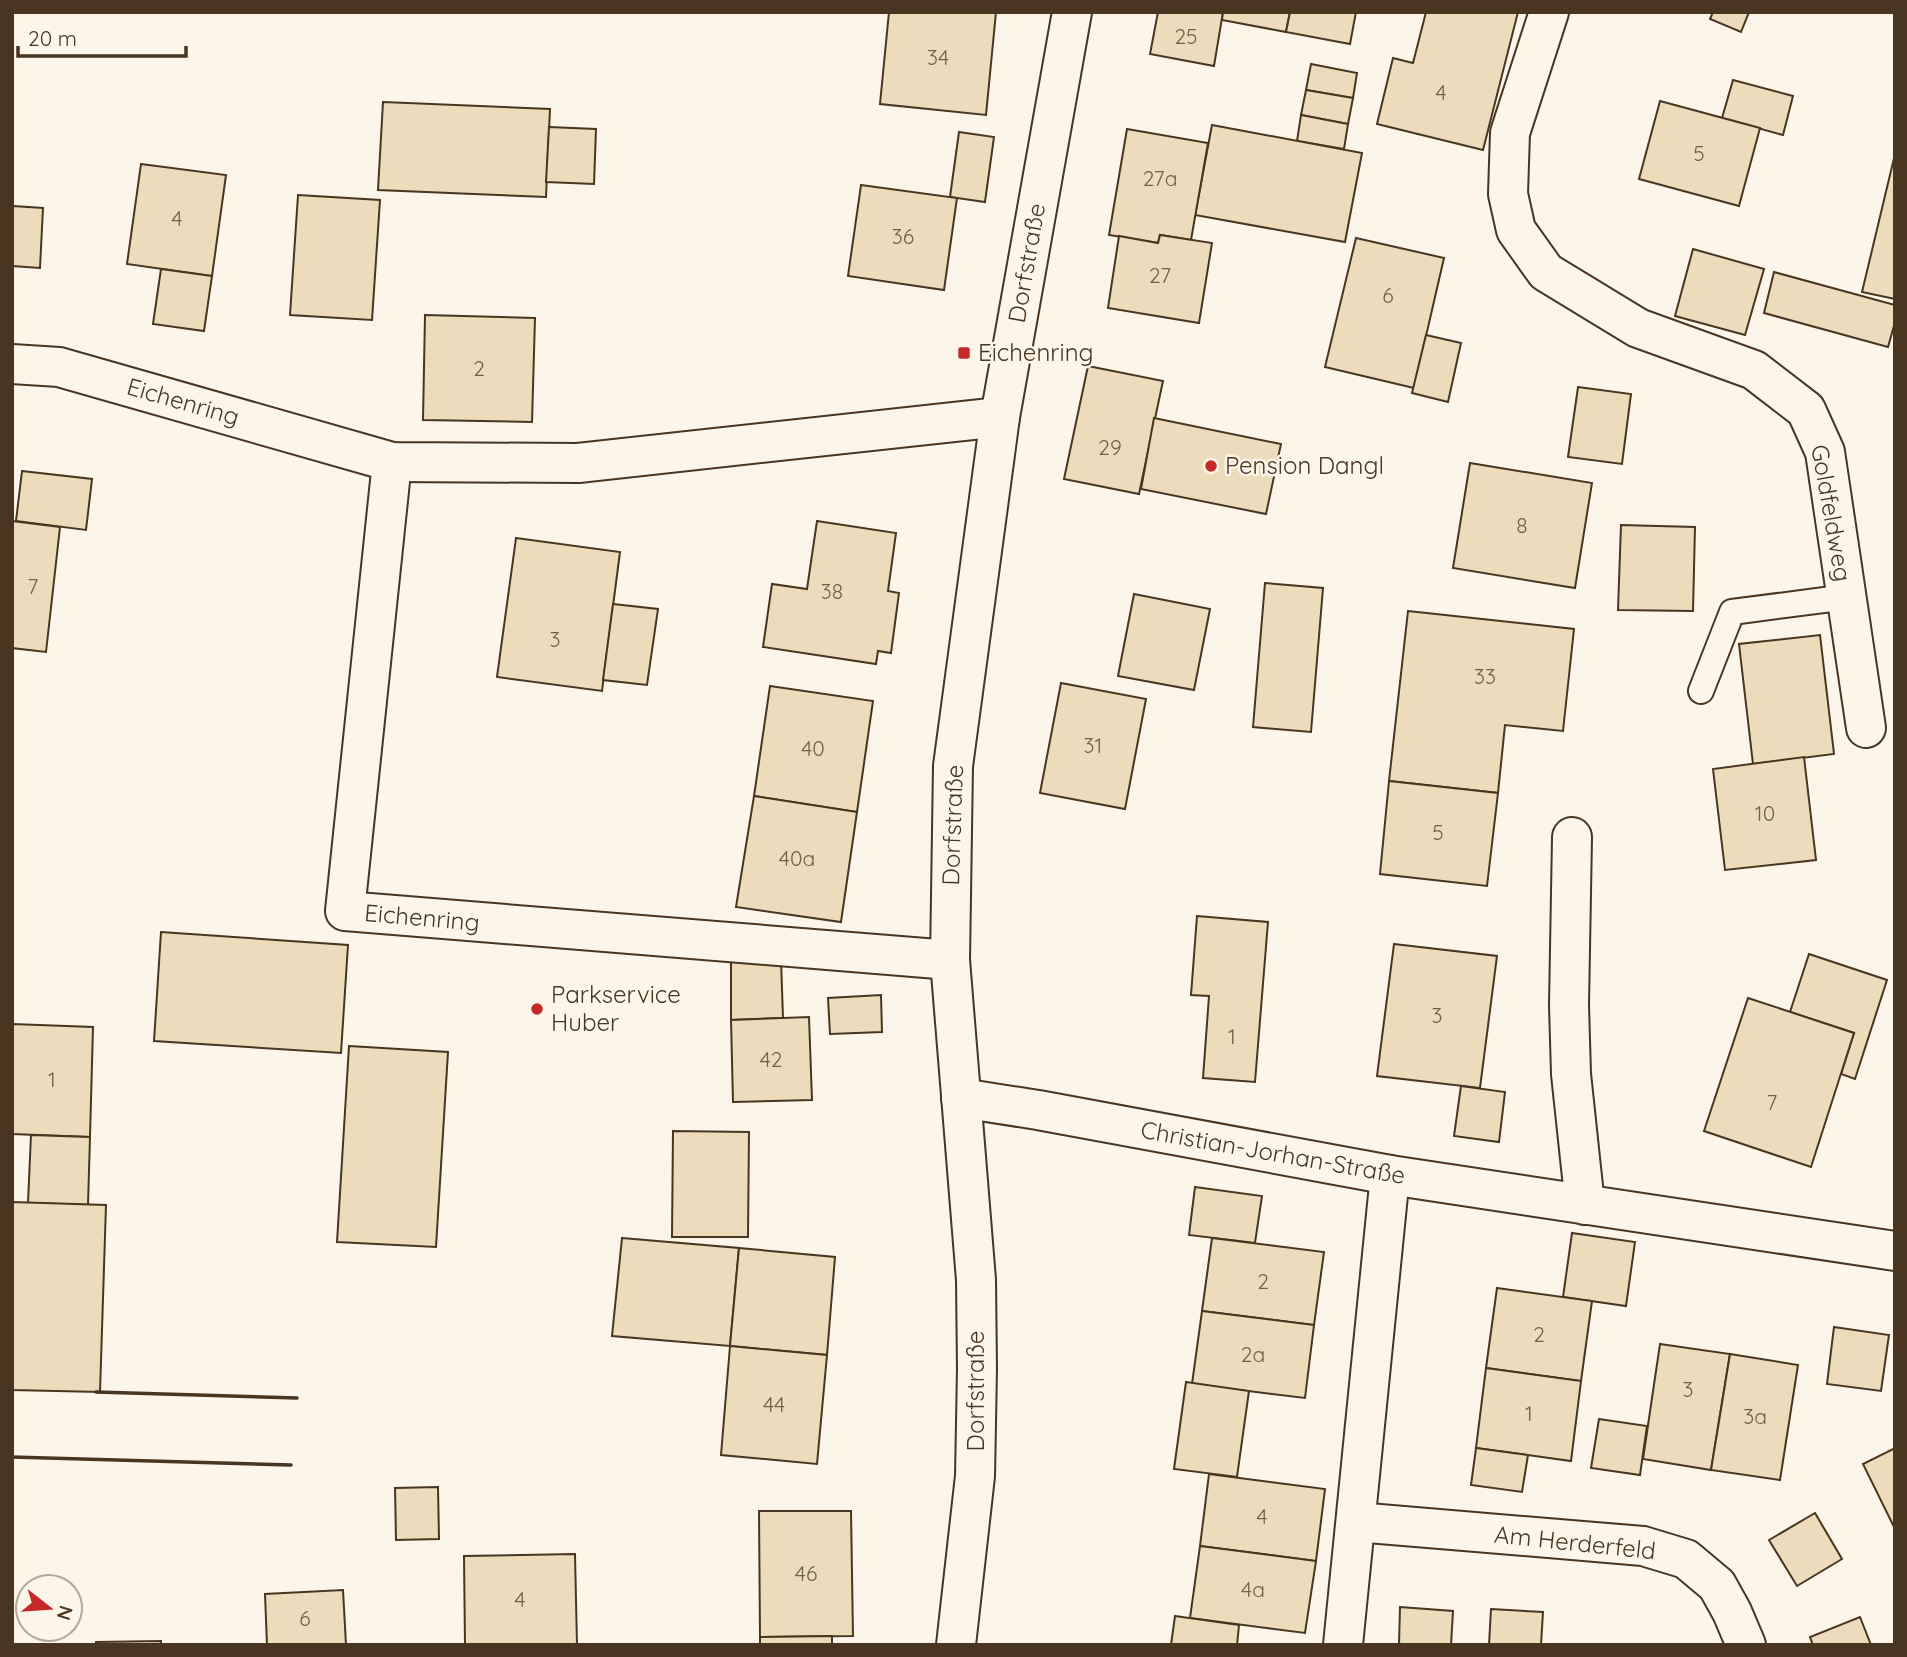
<svg xmlns="http://www.w3.org/2000/svg" width="1907" height="1657" viewBox="0 0 1907 1657" font-family="Quicksand,sans-serif">
	<style>
		.building { fill: #ecdcbc; stroke: #4a3520; stroke-width: 2 }
		.lines { fill: none; stroke-linecap: round; stroke-linejoin: round }
		.lane-casing { stroke: #4a3520; stroke-width: 28 }
		.street-casing { stroke: #4a3520; stroke-width: 42 }
		.secondary-casing { stroke: #4a3520; stroke-width: 42 }
		.lane { stroke: #fbf6e9; stroke-width: 24 }
		.street { stroke: #fbf6e9; stroke-width: 38 }
		.secondary { stroke: #fbf6e9; stroke-width: 38 }
		.wall { stroke: #4a3520; stroke-width: 3.5 }
		.poi-dot { fill: #c62828; stroke: #fbf6e9; stroke-width: 2.5 }
		.labels { text-anchor: middle; stroke-width: 5; stroke-linejoin: round; paint-order: stroke }
		.number-label { font-size: 21px; fill: #725f47 }
		.street-label { font-size: 24px; fill: #4a3520; stroke: #fbf6e9 }
		.poi-label { font-size: 24px; fill: #4a3520; stroke: #fbf6e9; text-anchor: start }
	</style>
	<rect width="100%" height="100%" fill="#fbf6e9"/>
	<g class="building">
		<polygon points="889,12 996,12 986,115 880,104"/>
		<polygon points="1158,12 1223,12 1214,66 1150,54"/>
		<polygon points="1223,12 1290,12 1286,32 1222,20"/>
		<polygon points="1290,12 1356,12 1350,44 1286,32"/>
		<polygon points="1426,12 1518,12 1483,150 1377,124 1393,58 1413,63"/>
		<polygon points="1713,12 1749,12 1741,32 1710,19"/>
		<polygon points="1311,64 1357,73 1353,98 1306,90"/>
		<polygon points="1733,80 1793,96 1783,135 1722,118"/>
		<polygon points="1306,90 1353,98 1348,124 1301,115"/>
		<polygon points="1660,101 1760,128 1739,206 1639,179"/>
		<polygon points="383,102 550,109 546,197 378,190"/>
		<polygon points="1301,115 1348,124 1344,149 1297,141"/>
		<polygon points="1212,125 1362,153 1345,242 1195,215"/>
		<polygon points="549,127 596,129 594,184 546,182"/>
		<polygon points="1127,129 1208,143 1191,240 1160,235 1158,243 1109,235"/>
		<polygon points="959,132 994,137 985,202 950,197"/>
		<polygon points="1895,154 1895,299 1862,292"/>
		<polygon points="141,164 226,175 212,276 127,264"/>
		<polygon points="861,185 957,198 944,290 848,276"/>
		<polygon points="298,195 380,200 372,320 290,315"/>
		<polygon points="13,206 43,208 40,268 12,266"/>
		<polygon points="1160,235 1212,243 1199,323 1108,308 1119,236 1158,243"/>
		<polygon points="1356,238 1444,258 1414,388 1325,367"/>
		<polygon points="1693,249 1764,269 1745,335 1675,316"/>
		<polygon points="161,269 212,276 204,331 153,324"/>
		<polygon points="1774,272 1895,305 1895,322 1888,347 1764,313"/>
		<polygon points="425,315 535,318 532,422 423,420"/>
		<polygon points="1426,335 1461,343 1448,402 1412,393"/>
		<polygon points="1088,366 1163,381 1139,494 1064,479"/>
		<polygon points="1578,387 1631,394 1622,464 1568,457"/>
		<polygon points="1154,418 1281,444 1266,514 1141,489"/>
		<polygon points="1470,463 1592,483 1575,588 1453,568"/>
		<polygon points="22,471 92,479 86,530 16,521"/>
		<polygon points="12,521 60,527 46,652 12,648"/>
		<polygon points="817,521 896,533 888,591 899,593 891,653 878,651 876,664 763,647 772,584 807,589"/>
		<polygon points="1621,525 1695,527 1693,611 1618,610"/>
		<polygon points="516,538 620,552 602,691 497,677"/>
		<polygon points="1265,583 1323,588 1311,732 1253,727"/>
		<polygon points="1134,594 1210,609 1194,690 1118,676"/>
		<polygon points="613,604 658,609 647,685 603,680"/>
		<polygon points="1408,611 1574,629 1563,731 1505,725 1498,793 1389,781"/>
		<polygon points="1820,635 1834,754 1753,764 1739,644"/>
		<polygon points="1061,683 1146,699 1125,809 1040,793"/>
		<polygon points="770,686 873,701 857,812 754,796"/>
		<polygon points="1804,757 1816,860 1725,870 1713,769"/>
		<polygon points="1389,781 1498,793 1487,886 1380,874"/>
		<polygon points="754,796 857,812 841,922 736,907"/>
		<polygon points="1197,916 1268,922 1255,1082 1203,1078 1209,996 1191,995"/>
		<polygon points="161,932 348,945 341,1053 154,1041"/>
		<polygon points="1394,944 1497,956 1480,1088 1377,1076"/>
		<polygon points="1809,954 1887,980 1855,1079 1841,1074 1854,1033 1790,1012"/>
		<polygon points="781,960 783,1018 731,1020 731,961"/>
		<polygon points="881,995 882,1032 830,1034 828,998"/>
		<polygon points="1748,998 1854,1033 1811,1167 1704,1131"/>
		<polygon points="809,1017 812,1100 733,1102 731,1020"/>
		<polygon points="12,1024 93,1027 90,1137 12,1134"/>
		<polygon points="349,1046 448,1052 436,1247 337,1242"/>
		<polygon points="1461,1086 1505,1092 1499,1142 1454,1136"/>
		<polygon points="673,1131 749,1132 748,1237 672,1237"/>
		<polygon points="31,1135 90,1137 88,1205 28,1203"/>
		<polygon points="1195,1187 1262,1196 1255,1243 1189,1235"/>
		<polygon points="12,1202 106,1205 100,1392 12,1390"/>
		<polygon points="1572,1233 1635,1242 1626,1306 1563,1297"/>
		<polygon points="622,1238 739,1248 730,1346 612,1336"/>
		<polygon points="1212,1238 1324,1252 1314,1325 1202,1311"/>
		<polygon points="739,1248 835,1257 827,1355 730,1346"/>
		<polygon points="1497,1288 1592,1301 1581,1381 1486,1368"/>
		<polygon points="1202,1311 1314,1325 1305,1398 1192,1384"/>
		<polygon points="1834,1327 1889,1335 1881,1391 1827,1384"/>
		<polygon points="1660,1344 1730,1354 1711,1470 1643,1459"/>
		<polygon points="730,1346 827,1355 817,1464 721,1455"/>
		<polygon points="1730,1354 1798,1365 1780,1480 1711,1470"/>
		<polygon points="1486,1368 1581,1381 1571,1461 1476,1448"/>
		<polygon points="1186,1382 1249,1391 1237,1477 1174,1469"/>
		<polygon points="1599,1419 1647,1426 1640,1475 1591,1468"/>
		<polygon points="1476,1448 1528,1455 1522,1492 1471,1485"/>
		<polygon points="1895,1448 1895,1529 1863,1464"/>
		<polygon points="1209,1474 1325,1489 1316,1561 1200,1546"/>
		<polygon points="438,1487 439,1539 396,1540 395,1488"/>
		<polygon points="759,1511 851,1511 853,1636 760,1637"/>
		<polygon points="1815,1513 1842,1559 1797,1586 1769,1540"/>
		<polygon points="1200,1546 1316,1561 1305,1633 1190,1618"/>
		<polygon points="575,1554 577,1645 465,1645 464,1556"/>
		<polygon points="343,1590 346,1645 267,1645 265,1594"/>
		<polygon points="1400,1607 1453,1611 1451,1645 1399,1645"/>
		<polygon points="1491,1609 1543,1612 1541,1645 1489,1645"/>
		<polygon points="1175,1616 1239,1625 1237,1645 1171,1645"/>
		<polygon points="1860,1617 1871,1645 1813,1645 1810,1637"/>
		<polygon points="832,1636 832,1645 760,1645 760,1637"/>
		<polygon points="161,1641 161,1645 96,1645 96,1642"/>
	</g>
	<g class="lines">
		<g class="lane-casing">
			<polyline id="lane" points="1701,691 1732,612 1847,597"/>
		</g>
		<g class="street-casing">
			<g id="street">
				<polyline points="1549,12 1510,133 1508,194 1516,230 1546,272 1638,328 1754,370 1806,410 1825,452 1866,728"/>
				<polyline points="12,364 59,367 392,462 578,463 1000,417"/>
				<polyline points="392,462 345,911 950,960"/>
				<polyline points="1572,837 1569,1005 1571,1074 1585,1205"/>
				<polyline points="961,1098 1038,1110 1390,1175 1895,1251"/>
				<polyline points="1356,1522 1643,1546 1686,1559 1717,1585 1732,1612 1746,1645"/>
				<polyline points="1343,1645 1390,1175"/>
			</g>
		</g>
		<g class="secondary-casing">
			<polyline id="secondary" points="956,1645 975,1476 977,1369 976,1280 950,960 953,766 1000,417 1072,12"/>
		</g>
		<use href="#lane" class="lane"/>
		<use href="#street" class="street"/>
		<use href="#secondary" class="secondary"/>
		<g class="wall">
			<polyline points="96,1392 297,1398"/>
			<polyline points="12,1457 291,1465"/>
		</g>
	</g>
	<g class="poi-dot">
		<rect x="957" y="346" width="14" height="14" rx="3.5"/>
		<circle cx="1211" cy="466" r="7"/>
		<circle cx="537" cy="1009" r="7"/>
	</g>
	<g class="labels">
		<g class="number-label">
			<text x="1186" y="44">25</text>
			<text x="938" y="65">34</text>
			<text x="1441" y="100">4</text>
			<text x="1699" y="161">5</text>
			<text x="1160" y="186">27a</text>
			<text x="177" y="226">4</text>
			<text x="903" y="244">36</text>
			<text x="1160" y="283">27</text>
			<text x="1388" y="303">6</text>
			<text x="479" y="376">2</text>
			<text x="1110" y="455">29</text>
			<text x="1522" y="533">8</text>
			<text x="33" y="594">7</text>
			<text x="832" y="599">38</text>
			<text x="555" y="647">3</text>
			<text x="1485" y="684">33</text>
			<text x="1093" y="753">31</text>
			<text x="813" y="756">40</text>
			<text x="1765" y="821">10</text>
			<text x="1438" y="840">5</text>
			<text x="797" y="866">40a</text>
			<text x="1437" y="1023">3</text>
			<text x="1232" y="1044">1</text>
			<text x="771" y="1067">42</text>
			<text x="52" y="1087">1</text>
			<text x="1772" y="1110">7</text>
			<text x="1263" y="1289">2</text>
			<text x="1539" y="1342">2</text>
			<text x="1253" y="1362">2a</text>
			<text x="1688" y="1397">3</text>
			<text x="774" y="1412">44</text>
			<text x="1529" y="1421">1</text>
			<text x="1755" y="1424">3a</text>
			<text x="1262" y="1524">4</text>
			<text x="806" y="1581">46</text>
			<text x="1253" y="1597">4a</text>
			<text x="520" y="1607">4</text>
			<text x="305" y="1626">6</text>
		</g>
		<g class="street-label">
			<text transform="translate(1027 263) rotate(-80)" y="8">Dorfstraße</text>
			<text transform="translate(183 402) rotate(16)" y="8">Eichenring</text>
			<text transform="translate(1831 513) rotate(80)" y="8">Goldfeldweg</text>
			<text transform="translate(953 825) rotate(-88)" y="8">Dorfstraße</text>
			<text transform="translate(422 918) rotate(5)" y="8">Eichenring</text>
			<text transform="translate(1273 1153) rotate(10)" y="8">Christian-Jorhan-Straße</text>
			<text transform="translate(976 1391) rotate(-90)" y="8">Dorfstraße</text>
			<text transform="translate(1575 1543) rotate(6)" y="8">Am Herderfeld</text>
		</g>
		<g class="poi-label">
			<text x="978" y="361">Eichenring</text>
			<text x="1225" y="474">Pension Dangl</text>
			<text x="551" y="1003">Parkservice<tspan x="551" dy="28">Huber</tspan></text>
		</g>
	</g>
	<rect width="1907" height="1657" fill="none" stroke="#4a3520" stroke-width="28"/>
	<g transform="translate(49 1608) rotate(107)"><circle r="33" fill="#fbf6e9" stroke="#b4a999" stroke-width="2"/>
	<path d="M0-5L12 26L0 18L-12 26Z" fill="#c62828"/>
	<text y="-10" font-size="19" font-weight="bold" text-anchor="middle" fill="#4a3520">N</text>
	</g>
	<path d="M18 46v10h168v-10" fill="none" stroke="#4a3520" stroke-width="3.5"/>
	<text x="28" y="46" font-size="21" fill="#4a3520" stroke="#fbf6e9" stroke-width="5" paint-order="stroke">20 m</text>
</svg>
